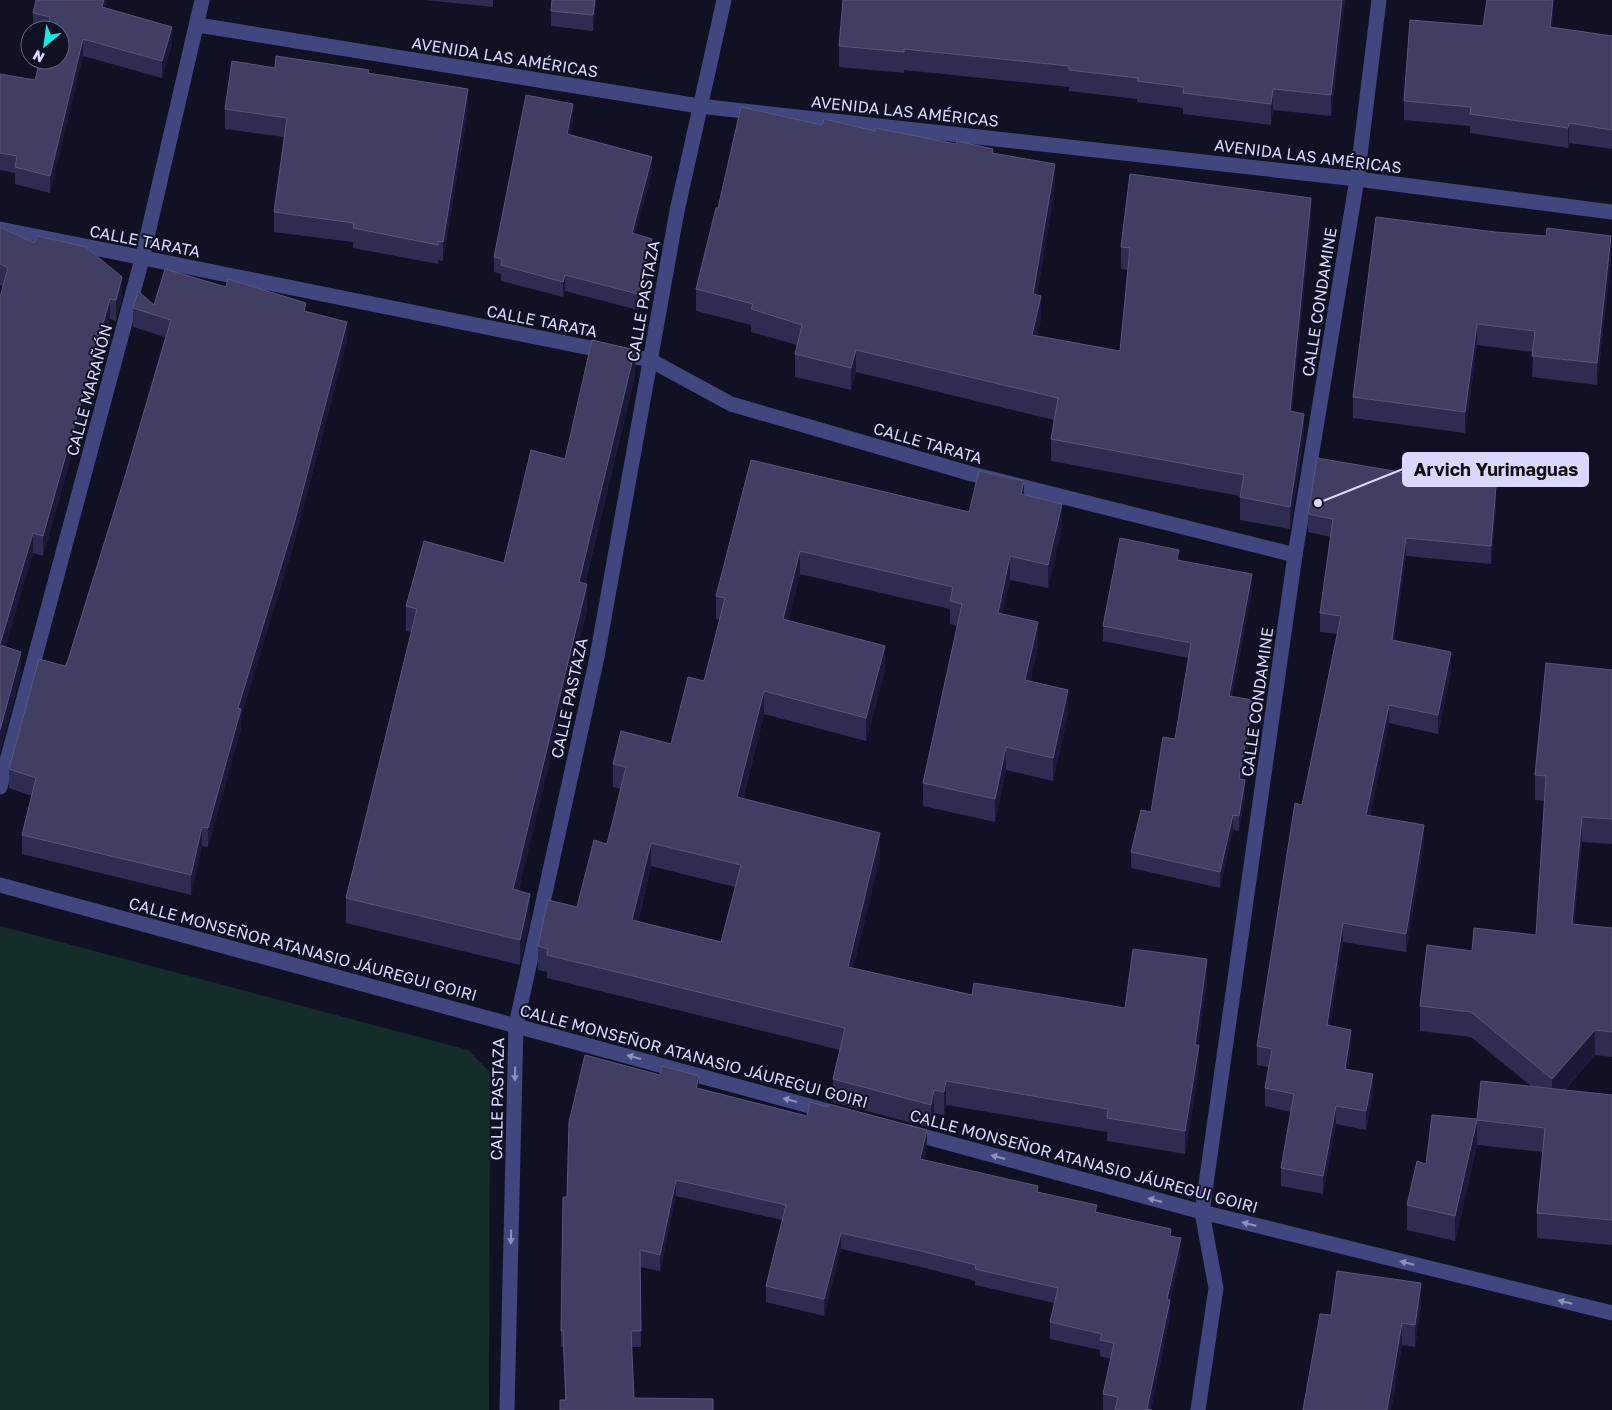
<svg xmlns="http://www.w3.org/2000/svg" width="1612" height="1410" viewBox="0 0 1612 1410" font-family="'Golos Text',sans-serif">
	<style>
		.green { fill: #142d29 }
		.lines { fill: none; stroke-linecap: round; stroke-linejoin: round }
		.minor { stroke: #40477e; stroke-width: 15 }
		.wall { fill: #2e2c50; fill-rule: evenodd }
		.shaded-wall { fill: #1b1937 }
		.building { fill: #403e62; stroke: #58567a; fill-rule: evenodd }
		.oneway { fill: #8c90bc }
		.labels { text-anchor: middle; stroke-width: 4; stroke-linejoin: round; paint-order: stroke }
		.street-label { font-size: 16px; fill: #d7d8fb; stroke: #111124 }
		.leader { fill: none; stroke: #d7d8fb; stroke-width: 2 }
		.callout-dot { fill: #d7d8fb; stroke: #111124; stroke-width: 2 }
		.callout { fill: #d7d8fb; stroke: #d7d8fb; stroke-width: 2 }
		.callout-label { font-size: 18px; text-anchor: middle; font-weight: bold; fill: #111 }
	</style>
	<rect width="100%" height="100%" fill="#111124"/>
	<polygon class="green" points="0,926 468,1050 490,1072 489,1410 0,1410"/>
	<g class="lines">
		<g class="minor">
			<polyline points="198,25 699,106 1357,179 1612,212"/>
			<polyline points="0,229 650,360 731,404 972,474 1295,555"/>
			<polyline points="0,787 142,259 202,0"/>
			<polyline points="0,885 828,1111"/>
			<polyline points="908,1132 1202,1212 1612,1313"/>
			<polyline points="507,1410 516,1025 597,657 677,211 724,0"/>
			<polyline points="1198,1410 1216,1288 1202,1212 1295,555 1357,179 1379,0"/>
		</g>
	</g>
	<g class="wall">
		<polygon points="425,0 493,0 493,7"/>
		<polygon points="596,0 593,31 551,26 551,11"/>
		<polygon points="843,0 1345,0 1331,116 1273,110 1271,125 1183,114 1183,108 1137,102 1137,99 1069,91 1069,87 904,70 904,73 839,67 839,46"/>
		<polygon points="106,8 172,44 162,78 83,56 50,193 15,184 15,173 0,170 0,74 35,80 60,30 33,30 33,13"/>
		<polygon points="1553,19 1552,27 1612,36 1612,149 1569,143 1568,148 1470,133 1470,126 1404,120 1404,101 1483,26"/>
		<polygon points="275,68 369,73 468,109 443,261 438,260 438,264 353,248 353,242 274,232 274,212 284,137 225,129 225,109"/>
		<polygon points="573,119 570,135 652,172 635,234 652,254 638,310 565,291 563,297 501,281 501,274 494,272 494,257"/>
		<polygon points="822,125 875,131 993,153 1055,187 1037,294 1041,318 1037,336 1120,351 1128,270 1121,269 1121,247 1311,220 1292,412 1304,436 1290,529 1240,520 1240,496 1051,461 1051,439 1054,420 856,372 851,390 795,377 795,354 797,345 751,332 751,325 696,311 696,289 718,208"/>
		<polygon points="1376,217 1611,257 1597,385 1532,377 1533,352 1477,345 1465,433 1353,418 1353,397"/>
		<polygon points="0,227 34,243 122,297 116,321 110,319 108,327 43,556 33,553 5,647 21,672 0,751 0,297 3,286 0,285"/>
		<polygon points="154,305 306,311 347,341 294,543 241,716 241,728 208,847 202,846 191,895 22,854 22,835 32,796 9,788 9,769 68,660 126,473 165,337 133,327 133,308"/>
		<polygon points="635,375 585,584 587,609 518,891 530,919 520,965 346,923 346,898 411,632 406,631 406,606 504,563 565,459"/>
		<path d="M751 460 969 512 1024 494 1062 527 1048 588 1010 580 1002 614 1038 646 1030 682 1068 713 1053 781 1006 770 995 822 923 806V783L957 626 950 624V609L800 574 788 621 885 670 866 741 764 714 743 799 880 857 853 968 972 995 1125 1008 1207 982 1198 1045 1199 1068 1185 1154 1107 1141V1132L946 1105 944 1115 934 1113 931 1128 833 1102V1079L840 1050 547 978V972L538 970V946L577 907 607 844 621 789 613 787V764L671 744 704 681 720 620 716 619V596ZM651 866 735 887 721 942 638 922Z"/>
		<polygon points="1435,481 1496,505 1491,564 1406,556 1394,640 1451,671 1438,734 1389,723 1370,816 1424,843 1406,952 1343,942 1329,1026 1351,1048 1348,1069 1373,1093 1366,1130 1336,1124 1323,1194 1281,1186 1281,1168 1291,1112 1265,1106 1265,1088 1268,1067 1257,1065 1257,1046 1302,805 1337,634 1320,632 1320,613 1331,537 1308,532 1308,514"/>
		<polygon points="1179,560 1252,589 1232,697 1253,716 1242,779 1245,795 1239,831 1233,830 1220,888 1131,868 1131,852 1151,812 1175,739 1188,658 1103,641 1103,626"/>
		<polygon points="1612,670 1612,844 1582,842 1574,924 1612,928 1612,1057 1595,1055 1565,1090 1612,1095 1612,1245 1537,1238 1537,1213 1542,1152 1477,1145 1455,1241 1407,1230 1407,1205 1426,1164 1477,1119 1531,1086 1471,1037 1420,1031 1420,1006 1472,951 1536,935 1545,801 1535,800 1535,775"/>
		<polygon points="699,1088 927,1147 924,1160 1038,1192 1097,1212 1171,1236 1181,1254 1170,1301 1170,1316 1151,1409 1152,1410 1103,1410 1103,1394 1111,1359 1100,1356 1100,1350 1050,1339 1050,1322 1054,1303 975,1285 975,1281 917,1266 841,1249 824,1316 766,1302 766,1286 782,1220 676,1196 660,1271 640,1267 641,1347 632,1347 634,1398 713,1410 560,1410 560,1400 565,1400 563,1347 561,1347 561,1331 567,1197"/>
		<polygon points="1421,1304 1415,1347 1402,1345 1391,1410 1303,1410 1331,1315"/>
	</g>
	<g class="shaded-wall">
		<polygon points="104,0 108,0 102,24 102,7"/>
		<polygon points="595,0 596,0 593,31 593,15"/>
		<polygon points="1342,0 1345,0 1331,116 1331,95"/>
		<polygon points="1553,0 1553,19 1550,47 1550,27"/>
		<polygon points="172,27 172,44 162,78 162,61"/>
		<polygon points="83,39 83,56 50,193 50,176"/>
		<polygon points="468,89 468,109 443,261 443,242"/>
		<polygon points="1273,89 1273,110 1271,125 1271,104"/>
		<polygon points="573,104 573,119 567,149 567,134"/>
		<polygon points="1569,123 1569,143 1568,148 1568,128"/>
		<polygon points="652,157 652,172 632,248 632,233"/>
		<polygon points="1055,164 1055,187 1033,316 1033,294"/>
		<polygon points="1311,198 1311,220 1290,434 1290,411"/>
		<polygon points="1611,236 1611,257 1597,385 1597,363"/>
		<polygon points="652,239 652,254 638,310 638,294"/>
		<polygon points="565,275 565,291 563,297 563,282"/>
		<polygon points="122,277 122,297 116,321 116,300"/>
		<polygon points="1041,296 1041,318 1032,357 1032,335"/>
		<polygon points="110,299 110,319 43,556 43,536"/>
		<polygon points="347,322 347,341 294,543 241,716 241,728 208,847 208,828 238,708"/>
		<polygon points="1477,324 1477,345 1465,433 1465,412"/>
		<polygon points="635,350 635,375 579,607 579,582"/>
		<polygon points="856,350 856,372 851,390 851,368"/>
		<polygon points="1304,414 1304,436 1290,529 1290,507"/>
		<polygon points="1024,481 1024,505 1021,494"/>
		<polygon points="1496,486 1496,505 1491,564 1491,546"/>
		<polygon points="1062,504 1062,527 1048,588 1048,565"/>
		<polygon points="33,533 33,553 0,665 0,644"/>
		<polygon points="1406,538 1406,556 1392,658 1392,640"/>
		<polygon points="800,551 800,574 783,643 783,619"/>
		<polygon points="1010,556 1010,580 998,637 998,613"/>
		<polygon points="1252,574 1252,589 1229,712 1229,696"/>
		<polygon points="587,584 587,609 513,914 513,889"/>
		<polygon points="1038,622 1038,646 1025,704 1025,680"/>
		<polygon points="885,646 885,670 866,741 866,718"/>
		<polygon points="21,652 21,672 0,751 0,730"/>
		<polygon points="1451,652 1451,671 1438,734 1438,715"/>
		<polygon points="1068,690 1068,713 1053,781 1053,758"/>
		<polygon points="764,691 764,714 737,821 737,797"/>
		<polygon points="1253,700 1253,716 1239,794 1239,779"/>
		<polygon points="1389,705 1389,723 1366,834 1366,815"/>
		<polygon points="1006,747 1006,770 995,822 995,799"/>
		<polygon points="1245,780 1245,795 1239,831 1239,816"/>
		<polygon points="1233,815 1233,830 1220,888 1220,872"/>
		<polygon points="1582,817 1582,842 1572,949 1572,924"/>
		<polygon points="1424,825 1424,843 1406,952 1406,934"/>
		<polygon points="202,827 202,846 191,895 191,875"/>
		<polygon points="880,833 880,857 848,990 848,967"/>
		<polygon points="651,843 651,866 632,944 632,920"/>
		<polygon points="530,894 530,919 520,965 520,940"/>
		<polygon points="1343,923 1343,942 1327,1044 1327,1025"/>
		<polygon points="1207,959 1207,982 1195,1068 1195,1045"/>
		<polygon points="1351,1030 1351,1048 1345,1087 1345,1069"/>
		<polygon points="1595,1030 1595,1055 1552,1104 1552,1079"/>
		<polygon points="1199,1045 1199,1068 1185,1154 1185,1131"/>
		<polygon points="1373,1074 1373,1093 1366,1130 1366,1111"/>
		<polygon points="699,1076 699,1092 696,1088"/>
		<polygon points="946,1081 946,1105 944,1115 944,1092"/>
		<polygon points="934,1090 934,1113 931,1128 931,1105"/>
		<polygon points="1336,1106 1336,1124 1323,1194 1323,1176"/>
		<polygon points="1477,1120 1477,1145 1455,1241 1455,1216"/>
		<polygon points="927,1130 927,1147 920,1176 920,1159"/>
		<polygon points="676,1180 676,1196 660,1271 660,1255"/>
		<polygon points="841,1233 841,1249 824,1316 824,1299"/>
		<polygon points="1181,1238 1181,1254 1170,1301 1170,1316 1151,1410 1147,1410 1167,1299"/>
		<polygon points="1421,1283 1421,1304 1415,1347 1415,1325"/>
		<polygon points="1402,1323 1402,1345 1391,1410 1387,1410"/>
	</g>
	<g class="building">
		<polygon points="36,0 104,0 102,7 172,27 162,61 83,39 50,176 15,167 17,156 0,153 0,74 35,80 40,60 60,60 60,30 47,30 50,17 33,13"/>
		<polygon points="552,0 595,0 593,15 551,11"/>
		<polygon points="843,0 1342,0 1331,95 1273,89 1271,104 1183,93 1184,87 1137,81 1138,78 1069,70 1069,66 904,49 904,52 839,46"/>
		<polygon points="1487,0 1553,0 1550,27 1612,36 1612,130 1569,123 1568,128 1470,114 1471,107 1404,101 1410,20 1483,26"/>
		<polygon points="276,56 369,70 368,73 468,89 443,242 438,241 438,245 353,228 354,223 274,212 287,118 225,109 232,61 275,68"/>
		<polygon points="526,95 573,104 567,134 652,157 632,233 652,239 638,294 565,275 563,282 501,265 502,259 494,257"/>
		<polygon points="741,107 822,125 824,119 875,131 875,128 956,144 957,141 993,149 992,153 1055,164 1033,294 1041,296 1032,335 1120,351 1130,248 1121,247 1130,174 1311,198 1290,411 1304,414 1290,507 1240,497 1244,475 1051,439 1058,398 856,350 851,368 795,354 802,325 751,309 753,304 696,289 716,208 718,208"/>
		<polygon points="1376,217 1495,232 1546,236 1547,228 1611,236 1597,363 1532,356 1535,331 1477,324 1465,412 1353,397"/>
		<polygon points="0,227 34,243 38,236 86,247 122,277 116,300 110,299 108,306 43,536 33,533 0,644 0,297 8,268 0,264"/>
		<polygon points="165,269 226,287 228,279 306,303 304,311 347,322 294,524 238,708 241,709 208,828 202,827 191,875 22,835 36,778 9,769 39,659 65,666 68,660 126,473 171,320 133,308 138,291 154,305"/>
		<polygon points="592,340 635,350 579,582 587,584 513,889 530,894 520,940 346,898 417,609 406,606 424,541 504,563 531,450 565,459"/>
		<polygon points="1317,458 1435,478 1435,481 1496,486 1491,546 1406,538 1392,640 1451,652 1438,715 1389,705 1366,815 1424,825 1406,934 1343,923 1327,1025 1351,1030 1345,1069 1373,1074 1366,1111 1336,1106 1323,1176 1281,1168 1294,1094 1265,1088 1272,1049 1257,1046 1295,803 1302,805 1341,616 1320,613 1333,519 1308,514"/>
		<path d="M751 460 969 512 979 471 1024 481 1021 494 1062 504 1048 565 1010 556 998 613 1038 622 1025 680 1068 690 1053 758 1006 747 995 799 923 783 962 604 950 601 953 587 800 551 783 619 885 646 866 718 764 691 737 797 880 833 848 967 972 995 974 983 1125 1008 1133 949 1207 959 1195 1045H1199L1185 1131 1107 1118 1108 1109 946 1081 944 1092 934 1090 931 1105 833 1079 845 1028 547 955 548 949 538 946 548 900 577 907 594 840 607 844 626 767 613 764 621 731 671 744 688 677 704 681 725 598 716 596ZM651 843 741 865 721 942 632 920Z"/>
		<polygon points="1120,538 1179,550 1177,560 1252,574 1229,696 1253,700 1239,779 1245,780 1239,816 1233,815 1220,872 1131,852 1141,810 1151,812 1163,737 1175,739 1191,643 1103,626"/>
		<polygon points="0,645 21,652 0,730"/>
		<polygon points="1546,663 1612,670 1612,819 1582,817 1572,924 1612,928 1612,1032 1595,1030 1552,1079 1471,1012 1420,1006 1427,945 1472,951 1474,928 1536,935 1546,776 1535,775"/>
		<polygon points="585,1055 660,1075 662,1066 699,1076 696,1088 807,1116 810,1102 828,1107 829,1104 927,1130 920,1159 1038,1186 1037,1192 1097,1205 1095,1212 1171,1229 1170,1236 1181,1238 1167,1299 1170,1300 1147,1409 1152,1410 1115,1410 1118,1397 1103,1394 1114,1343 1100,1340 1102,1334 1050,1322 1058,1288 975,1269 976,1265 917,1250 841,1233 824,1299 766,1286 786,1205 676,1180 660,1255 640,1250 641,1331 631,1331 634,1398 713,1399 713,1410 560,1410 560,1400 566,1400 563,1331 561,1331 563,1197 567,1197 569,1122"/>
		<polygon points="1481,1081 1612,1095 1612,1220 1537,1213 1545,1128 1477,1120 1455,1216 1407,1205 1417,1161 1426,1164 1432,1115 1477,1119"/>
		<polygon points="1337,1271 1421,1283 1415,1325 1402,1323 1387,1410 1303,1410 1320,1314 1331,1315"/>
	</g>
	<defs><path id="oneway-solid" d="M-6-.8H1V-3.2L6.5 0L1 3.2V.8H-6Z" transform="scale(1.25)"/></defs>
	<g class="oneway">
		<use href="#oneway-solid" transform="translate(634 1057) rotate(-165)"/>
		<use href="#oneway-solid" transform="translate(515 1074) rotate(91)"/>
		<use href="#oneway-solid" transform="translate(790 1100) rotate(-165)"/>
		<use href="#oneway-solid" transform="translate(998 1157) rotate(-165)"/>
		<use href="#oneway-solid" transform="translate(1155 1200) rotate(-165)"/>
		<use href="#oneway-solid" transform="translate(1249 1224) rotate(-166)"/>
		<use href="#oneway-solid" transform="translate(511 1237) rotate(91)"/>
		<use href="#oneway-solid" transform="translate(1407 1263) rotate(-166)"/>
		<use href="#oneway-solid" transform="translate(1565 1302) rotate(-166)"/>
	</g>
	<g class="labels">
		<g class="street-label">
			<text transform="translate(505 57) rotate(9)" y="6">AVENIDA LAS AMÉRICAS</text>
			<text transform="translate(905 111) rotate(6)" y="6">AVENIDA LAS AMÉRICAS</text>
			<text transform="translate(1308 156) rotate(7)" y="6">AVENIDA LAS AMÉRICAS</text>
			<text transform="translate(145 241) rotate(11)" y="6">CALLE TARATA</text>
			<text transform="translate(643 301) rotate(-80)" y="6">CALLE PASTAZA</text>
			<text transform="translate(1319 302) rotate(-81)" y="6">CALLE CONDAMINE</text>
			<text transform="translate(542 321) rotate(11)" y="6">CALLE TARATA</text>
			<text transform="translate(89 390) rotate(-75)" y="6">CALLE MARAÑÓN</text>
			<text transform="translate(928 443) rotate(16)" y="6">CALLE TARATA</text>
			<text transform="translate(569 698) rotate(-78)" y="6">CALLE PASTAZA</text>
			<text transform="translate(1257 702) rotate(-82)" y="6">CALLE CONDAMINE</text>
			<text transform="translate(303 949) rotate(15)" y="6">CALLE MONSEÑOR ATANASIO JÁUREGUI GOIRI</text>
			<text transform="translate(694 1056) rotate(15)" y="6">CALLE MONSEÑOR ATANASIO JÁUREGUI GOIRI</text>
			<text transform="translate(497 1099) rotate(-89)" y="6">CALLE PASTAZA</text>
			<text transform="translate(1084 1161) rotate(15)" y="6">CALLE MONSEÑOR ATANASIO JÁUREGUI GOIRI</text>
		</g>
	</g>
	<path class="leader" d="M1318 503L1403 469"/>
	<circle class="callout-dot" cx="1318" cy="503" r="5"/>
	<rect class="callout" x="1403" y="453" width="185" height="33" rx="5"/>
	<g class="callout-label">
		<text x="1496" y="476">Arvich Yurimaguas</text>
	</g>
	<g transform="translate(45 45) rotate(209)"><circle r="24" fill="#111124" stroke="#60617a"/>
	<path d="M0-4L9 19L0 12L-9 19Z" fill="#16e9e0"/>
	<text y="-8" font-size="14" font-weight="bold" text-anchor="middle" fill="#d7d8fb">N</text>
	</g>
</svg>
